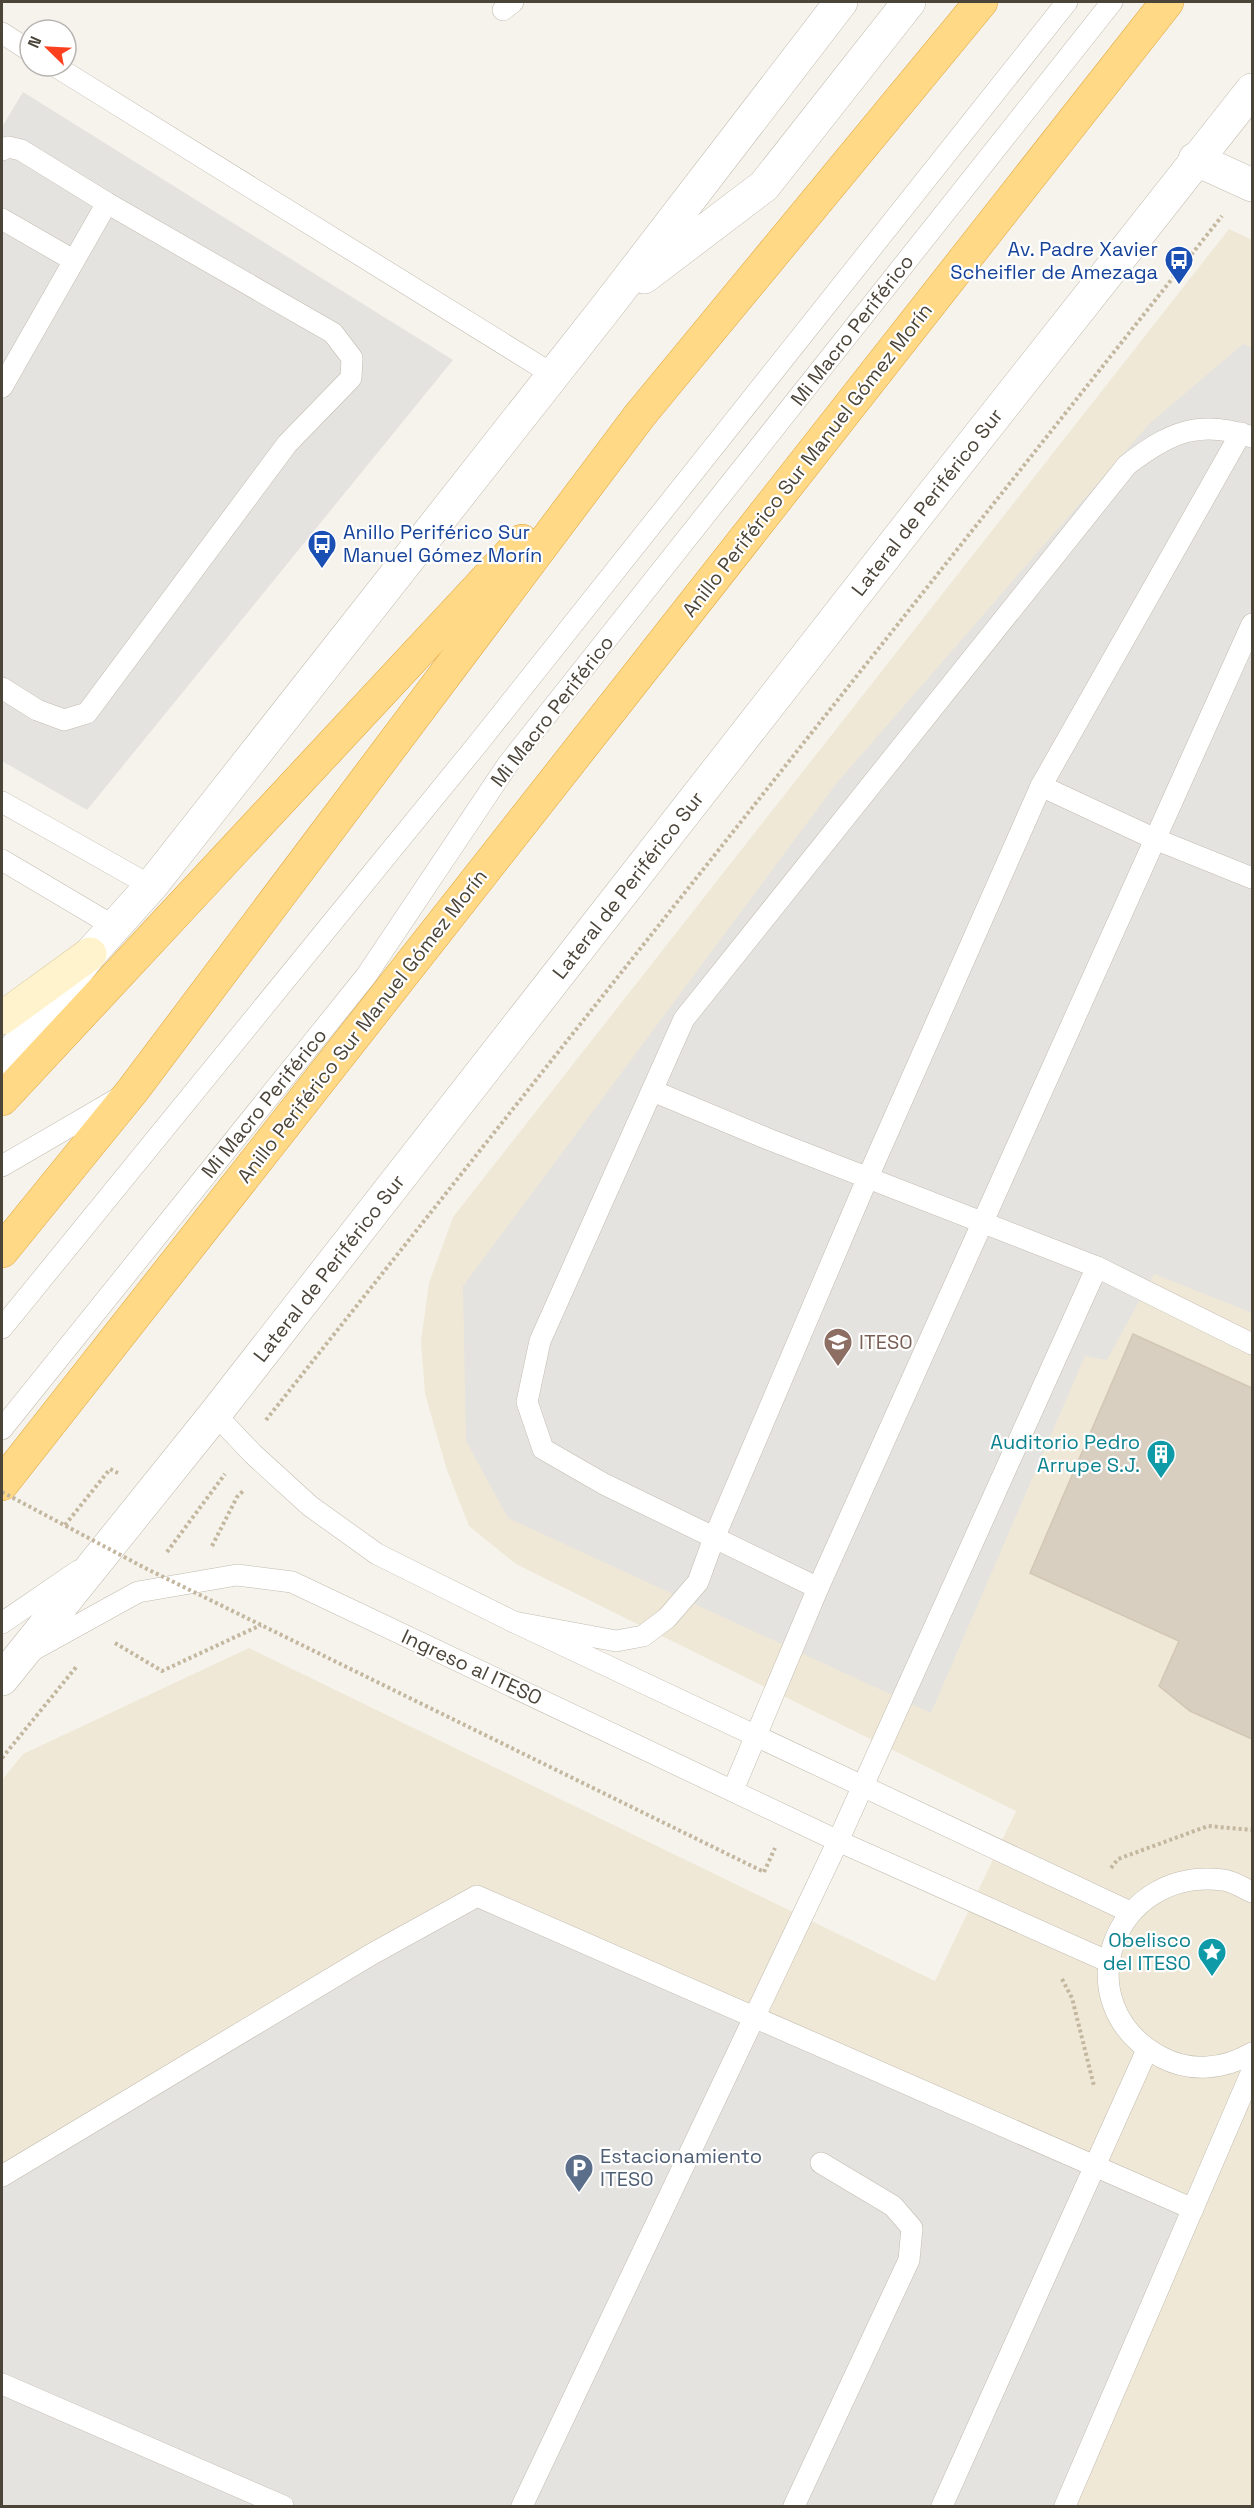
<svg xmlns="http://www.w3.org/2000/svg" width="1254" height="2508" viewBox="0 0 1254 2508" font-family="'Space Grotesk',sans-serif">
	<style>
		.education { fill: #efe8d6 }
		.parking { fill: #e5e3e0 }
		.building { fill: #d8cfc1; stroke: #d3c7b4; stroke-width: 1.5 }
		.lines { fill: none; stroke-linecap: round; stroke-linejoin: round }
		.service-casing { stroke: #c2bbae; stroke-width: 22 }
		.tertiary-casing { stroke: #c2bbae; stroke-width: 34 }
		.secondary-casing { stroke: #d6c79b; stroke-width: 34 }
		.trunk-casing { stroke: #e0a43c; stroke-width: 34 }
		.path { stroke: #c4b79f; stroke-width: 4; stroke-dasharray: 3 3; stroke-linecap: butt }
		.service { stroke: #fff; stroke-width: 21 }
		.tertiary { stroke: #fff; stroke-width: 33 }
		.secondary { stroke: #fff3cd; stroke-width: 33 }
		.trunk { stroke: #ffd985; stroke-width: 33 }
		.path-bridge { stroke: #c4b79f; stroke-width: 4; stroke-dasharray: 3 3; stroke-linecap: butt }
		.labels { text-anchor: middle; stroke-width: 4.5; stroke-linejoin: round; paint-order: stroke }
		.transit-label { font-size: 20px; fill: #164399; stroke: #fff; text-anchor: end }
		.street-label { font-size: 20px; fill: #4b4439; stroke: #fff }
		.education-label { font-size: 20px; fill: #785e54; stroke: #fff; text-anchor: start }
		.culture-label { font-size: 20px; fill: #0d838f; stroke: #fff; text-anchor: end }
		.service-label { font-size: 20px; fill: #4e5e75; stroke: #fff; text-anchor: start }
	</style>
	<rect width="100%" height="100%" fill="#f6f3ec"/>
	<polygon class="education" points="1229,229 1252,240 1252,2506 2,2506 2,1780 23,1754 249,1648 935,1981 1016,1811 516,1564 469,1526 447,1470 425,1394 421,1341 429,1283 453,1217"/>
	<g class="parking">
		<polygon points="23,92 453,360 87,810 2,761 2,127"/>
		<polygon points="1243,344 1252,348 1252,1313 1154,1274 1107,1360 1085,1356 931,1713 508,1518 466,1441 463,1286 836,784 1149,424"/>
		<polygon points="477,1896 1193,2209 1065,2506 2,2506 2,2178"/>
	</g>
	<polygon class="building" points="1133,1334 1252,1388 1252,1739 1190,1711 1159,1686 1179,1641 1030,1573"/>
	<g class="lines">
		<g class="service-casing">
			<g id="service">
				<polyline points="503,10 513,2"/>
				<polyline points="2,33 30,51"/>
				<polyline points="55,66 552,374"/>
				<polyline points="2,150 8,147 21,150 107,203 333,333 352,358 351,378 287,444 87,713 64,720 37,710 2,688"/>
				<polyline points="2,219 73,260"/>
				<polyline points="2,387 107,203"/>
				<polyline points="1041,786 1155,839 1252,878"/>
				<polyline points="2,802 151,886"/>
				<polyline points="2,860 115,927"/>
				<polyline points="653,1091 768,1139 1097,1267 1252,1344"/>
				<polyline points="2,1166 117,1099"/>
				<polyline points="2,1328 480,741 1067,2"/>
				<polyline points="215,1414 253,1454 310,1506 377,1554 514,1622 1130,1912"/>
				<polyline points="2,1429 366,976 508,764 1112,2"/>
				<path d="M818 1588 604 1484 543 1449 527 1402 540 1341 684 1019 1127 465C1170 432 1199 419 1252 437"/>
				<polyline points="514,1622 616,1641 643,1636 667,1618 698,1582 714,1538 868,1177 1041,786 1241,433"/>
				<polyline points="2,1623 78,1571"/>
				<polyline points="33,1650 138,1592 237,1575 292,1582 838,1841 1109,1962"/>
				<polyline points="733,1790 818,1588 1252,624"/>
				<path d="M1252 1892C1243 1888 1233 1881 1223 1880 1112 1866 1063 2005 1161 2057 1191 2073 1224 2069 1252 2053"/>
				<polyline points="2,2176 372,1954 477,1896 1193,2209"/>
				<polyline points="2,2384 283,2506"/>
				<polyline points="522,2506 838,1841 1097,1267"/>
				<polyline points="794,2506 909,2260 912,2228 893,2206 821,2163"/>
				<polyline points="942,2506 1147,2050"/>
				<polyline points="1065,2506 1252,2071"/>
			</g>
		</g>
		<g class="tertiary-casing">
			<g id="tertiary">
				<polyline points="1195,159 1252,185"/>
				<polyline points="644,277 764,186 909,2"/>
				<polyline points="2,1066 90,954 151,886 609,304 841,2"/>
				<polyline points="2,1679 215,1414 927,502 1252,90"/>
			</g>
		</g>
		<g class="secondary-casing">
			<polyline id="secondary" points="2,1018 90,954"/>
		</g>
		<g class="trunk-casing">
			<g id="trunk">
				<polyline points="2,1099 522,541"/>
				<polyline points="2,1251 133,1090 640,415 981,2"/>
				<polyline points="2,1484 1167,2"/>
			</g>
		</g>
		<g class="path">
			<polyline points="266,1420 1222,216"/>
			<polyline points="65,1525 110,1469 118,1473"/>
			<polyline points="212,1546 237,1497 243,1491"/>
			<polyline points="167,1552 225,1474"/>
			<polyline points="115,1643 162,1671 261,1625"/>
			<polyline points="2,1758 77,1666"/>
			<polyline points="1111,1868 1118,1859 1208,1826 1252,1830"/>
			<polyline points="764,1872 775,1848"/>
			<polyline points="1062,1979 1072,1998 1094,2086"/>
		</g>
		<use href="#service" class="service"/>
		<use href="#tertiary" class="tertiary"/>
		<use href="#secondary" class="secondary"/>
		<use href="#trunk" class="trunk"/>
		<polyline class="path-bridge" points="2,1492 145,1568 764,1872"/>
	</g>
	<defs>
		<g id="bus-pin" transform="scale(1.5)"><path d="M0 17L-7.5 6A9.5 9.5 0 1 1 7.5 6Z" fill="#1a4fb4" stroke="#fff"/><path d="M-5-6H5V4H4V6H2V4H-2V6H-4V4H-5ZM-3.5-4V0h7V-4ZM-3.5 1.2v1.5H-2V1.2ZM2 1.2v1.5H3.5V1.2Z" fill="#fff"/></g>
		<g id="university-pin" transform="scale(1.5)"><path d="M0 17L-7.5 6A9.5 9.5 0 1 1 7.5 6Z" fill="#8d6e63" stroke="#fff"/><path d="M0-5L7-2L0 1L-7-2ZM-4 1L0 2.5L4 1V4Q0 6-4 4Z" fill="#fff"/></g>
		<g id="building-pin" transform="scale(1.5)"><path d="M0 17L-7.5 6A9.5 9.5 0 1 1 7.5 6Z" fill="#0f9aa8" stroke="#fff"/><path d="M-4-6H4V6H1V3H-1V6H-4ZM-2.5-4.3h1.7v1.8h-1.7ZM.8-4.3h1.7v1.8H.8ZM-2.5-1h1.7V.8h-1.7ZM.8-1h1.7V.8H.8Z" fill="#fff"/></g>
		<g id="sight-pin" transform="scale(1.5)"><path d="M0 17L-7.5 6A9.5 9.5 0 1 1 7.5 6Z" fill="#0f9aa8" stroke="#fff"/><path d="M0-6L1.8-2.2L6-1.7L2.9 1.2L3.7 5.4L0 3.3L-3.7 5.4L-2.9 1.2L-6-1.7L-1.8-2.2Z" fill="#fff"/></g>
		<g id="parking-pin" transform="scale(1.5)"><path d="M0 17L-7.5 6A9.5 9.5 0 1 1 7.5 6Z" fill="#5c6f8a" stroke="#fff"/><path d="M-3.5-5.5H1a3.5 3.5 0 0 1 0 7H-1V5.5H-3.5ZM-1-3.4V-.6H.8a1.4 1.4 0 0 0 0-2.8Z" fill="#fff"/></g>
	</defs>
	<g fill-rule="evenodd">
		<use href="#bus-pin" x="1179" y="260"/>
		<use href="#bus-pin" x="322" y="544"/>
		<use href="#university-pin" x="838" y="1342"/>
		<use href="#building-pin" x="1161" y="1454"/>
		<use href="#sight-pin" x="1212" y="1952"/>
		<use href="#parking-pin" x="579" y="2168"/>
	</g>
	<g class="labels">
		<g class="transit-label">
			<text x="1158" y="256">Av. Padre Xavier<tspan x="1158" dy="23">Scheifler de Amezaga</tspan></text>
			<text x="343" y="539" text-anchor="start">Anillo Periférico Sur<tspan x="343" dy="23">Manuel Gómez Morín</tspan></text>
		</g>
		<g class="street-label">
			<text transform="translate(852 330) rotate(-52)" y="7">Mi Macro Periférico</text>
			<text transform="translate(807 460) rotate(-52)" y="7">Anillo Periférico Sur Manuel Gómez Morín</text>
			<text transform="translate(927 502) rotate(-52)" y="7">Lateral de Periférico Sur</text>
			<text transform="translate(552 711) rotate(-52)" y="7">Mi Macro Periférico</text>
			<text transform="translate(628 885) rotate(-52)" y="7">Lateral de Periférico Sur</text>
			<text transform="translate(362 1026) rotate(-52)" y="7">Anillo Periférico Sur Manuel Gómez Morín</text>
			<text transform="translate(264 1103) rotate(-51)" y="7">Mi Macro Periférico</text>
			<text transform="translate(329 1268) rotate(-52)" y="7">Lateral de Periférico Sur</text>
			<text transform="translate(472 1667) rotate(25)" y="7">Ingreso al ITESO</text>
		</g>
		<g class="education-label">
			<text x="859" y="1349">ITESO</text>
		</g>
		<g class="culture-label">
			<text x="1140" y="1449">Auditorio Pedro<tspan x="1140" dy="23">Arrupe S.J.</tspan></text>
			<text x="1191" y="1947">Obelisco<tspan x="1191" dy="23">del ITESO</tspan></text>
		</g>
		<g class="service-label">
			<text x="600" y="2163">Estacionamiento<tspan x="600" dy="23">ITESO</tspan></text>
		</g>
	</g>
	<rect width="1254" height="2508" fill="none" stroke="#4b4439" stroke-width="6"/>
	<g transform="translate(48 48) rotate(294)"><circle r="28" fill="#ffffff" stroke="#b7b4b0" stroke-width="1.5"/>
	<path d="M0-4.5L10 22L0 15L-10 22Z" fill="#fc3f1d"/>
	<text y="-9" font-size="16" font-weight="bold" text-anchor="middle" fill="#4b4439">N</text>
	</g>
</svg>
